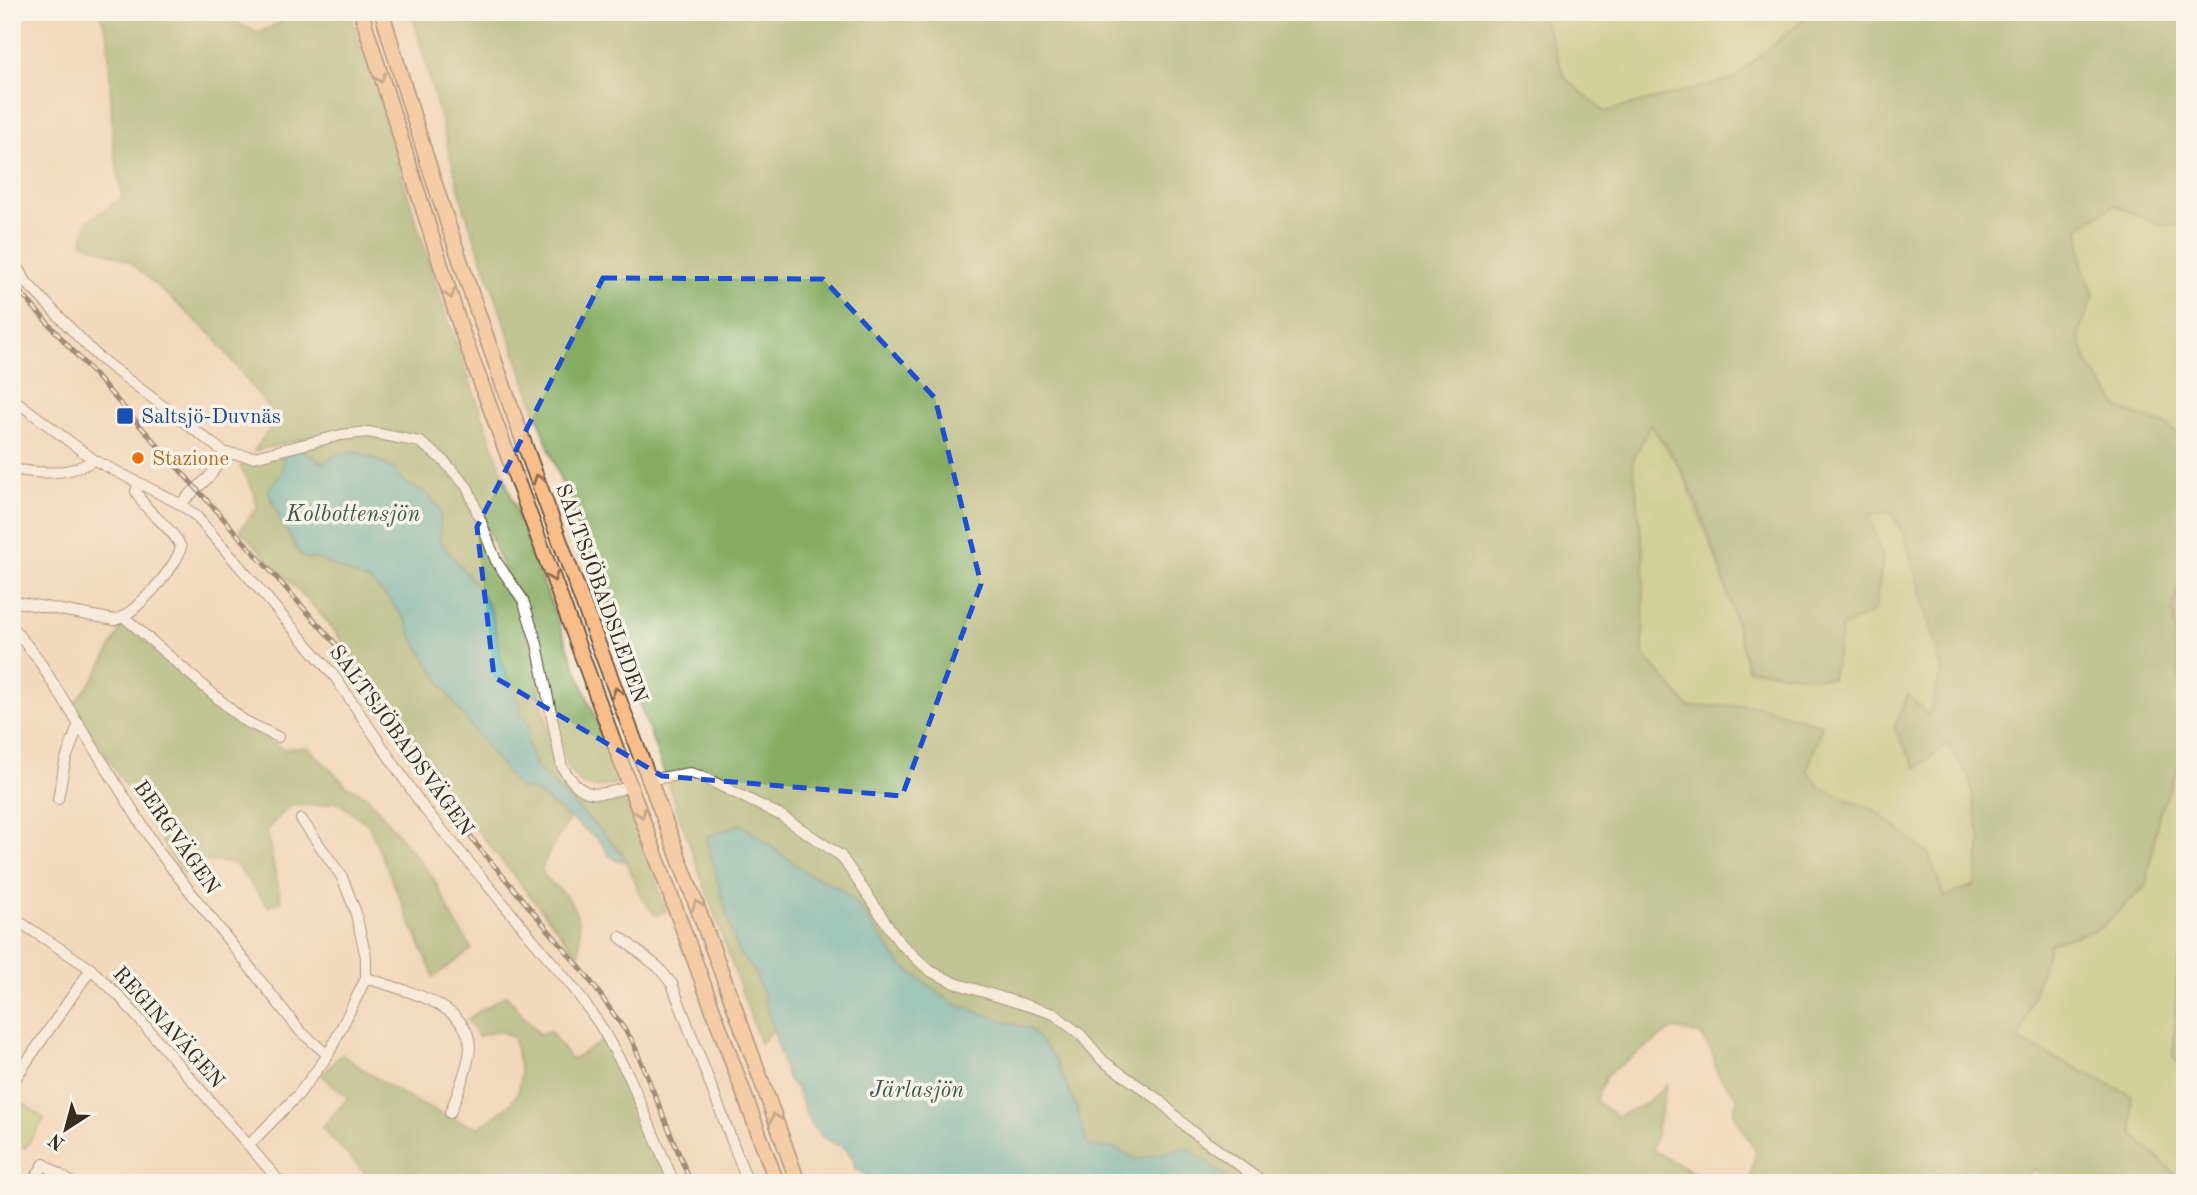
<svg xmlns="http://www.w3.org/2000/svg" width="2197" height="1195" viewBox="0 0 2197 1195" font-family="'Old Standard TT',serif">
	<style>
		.green { fill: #a7c870; stroke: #717947; stroke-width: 2 }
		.forest { fill: #85ac62; stroke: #606b40; stroke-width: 2; fill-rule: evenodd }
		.water { fill: #3daeb6; stroke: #3c6c6a; stroke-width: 2 }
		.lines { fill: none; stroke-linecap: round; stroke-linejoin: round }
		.minor-casing { stroke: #574436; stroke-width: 12 }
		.highway-casing { stroke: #574436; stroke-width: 17 }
		.minor { stroke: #fff; stroke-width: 10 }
		.highway { stroke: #f8bd89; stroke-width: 14 }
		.rail-casing { stroke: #3b2a1e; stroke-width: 5 }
		.rail { stroke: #f7f3e8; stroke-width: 2.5; stroke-dasharray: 8; stroke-linecap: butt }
		.oneway { stroke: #906c4e }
		.marked { fill: none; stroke: #1d4ed8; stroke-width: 5; stroke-dasharray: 14 9; stroke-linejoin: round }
		.transit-dot { fill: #1a4fb4; stroke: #f7f3e8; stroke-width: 2.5 }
		.food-dot { fill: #e8710a; stroke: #f7f3e8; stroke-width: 2.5 }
		.labels { text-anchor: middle; stroke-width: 7; stroke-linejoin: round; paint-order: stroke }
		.transit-label { font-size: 21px; fill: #164399; stroke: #f7f3e8; text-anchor: start }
		.food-label { font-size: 21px; fill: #c56008; stroke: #f7f3e8; text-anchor: start }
		.street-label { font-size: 21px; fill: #3b2a1e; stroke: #f7f3e8 }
		.water-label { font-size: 23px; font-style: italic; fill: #3c5853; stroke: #f7f3e8 }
	</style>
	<rect width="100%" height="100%" fill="#f7f3e8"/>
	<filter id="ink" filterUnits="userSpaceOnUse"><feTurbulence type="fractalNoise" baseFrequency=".0143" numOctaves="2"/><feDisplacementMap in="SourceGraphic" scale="14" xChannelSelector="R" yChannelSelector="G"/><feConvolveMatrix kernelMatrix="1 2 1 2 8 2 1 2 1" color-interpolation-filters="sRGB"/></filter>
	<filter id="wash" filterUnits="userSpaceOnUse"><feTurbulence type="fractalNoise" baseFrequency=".00686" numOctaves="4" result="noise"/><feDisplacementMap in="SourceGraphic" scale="28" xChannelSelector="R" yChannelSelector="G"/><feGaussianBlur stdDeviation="1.57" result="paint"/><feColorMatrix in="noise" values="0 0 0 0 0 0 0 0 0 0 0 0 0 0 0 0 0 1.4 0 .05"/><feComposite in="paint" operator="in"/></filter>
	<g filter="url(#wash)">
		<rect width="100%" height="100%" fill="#f3d9bc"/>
		<g class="green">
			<polygon points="1541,12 1812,12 1733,79 1604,112 1565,78"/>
			<polygon points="2115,205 2157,224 2185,227 2185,440 2166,425 2120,409 2087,362 2078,334 2094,294 2083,269 2079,227"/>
			<polygon points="1650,424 1682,471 1724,579 1748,669 1832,679 1842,627 1883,559 1868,515 1890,512 1905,535 1942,670 1917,767 1947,743 1969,777 1981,838 1975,885 1945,897 1876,811 1821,788 1807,771 1822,725 1754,705 1689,707 1642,654 1644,561 1633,460"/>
			<path d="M2185 561V695C2170 646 2173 609 2185 561Z"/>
			<polygon points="2185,750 2185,954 2178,962 2173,1056 2185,1073 2185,1183 2133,1135 2131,1095 2019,1041 2050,943 2099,929 2146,886 2159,814"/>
			<polygon points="12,1095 44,1119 25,1148 12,1140"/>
		</g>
		<g class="forest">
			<path d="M100 12H225L233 21 258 33 281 22 284 12H350L445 312 532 554 620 782C592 790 583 792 567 765L542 644 500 561 471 486 445 455 425 441 398 432 369 428 340 431 254 451 277 419 213 336 129 261 82 242 88 221 122 198 113 141 108 37Z"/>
			<path d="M412 12H1541L1565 78 1604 112 1733 79 1812 12H2185V227L2157 224 2115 205 2079 227 2083 269 2094 294 2079 334 2087 362 2120 409 2166 425 2185 440V561L2173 609 2179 676 2185 695V750L2159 814 2146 886 2099 929 2050 943 2019 1041 2131 1095 2133 1135 2185 1183H2052L2034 1169 2019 1183H1749L1756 1151 1733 1113 1738 1097 1718 1075 1713 1054 1700 1034 1673 1029 1607 1074 1595 1101 1617 1116 1644 1105 1667 1084 1652 1150 1713 1183H1233L1187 1147 1137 1160 1117 1149 1088 1146 1077 1109 1054 1057 980 1014 954 1004 900 964 858 905 841 889 807 873 741 824 706 838 731 929 772 993 775 1028 760 1043 465 211ZM1650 425C1702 481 1728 595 1748 669L1832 679 1842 627 1875 611 1883 559 1869 515 1890 512 1905 535 1942 670 1928 716 1908 694 1894 728 1916 768 1947 744 1969 777 1981 838 1975 885 1945 897 1928 853 1876 811 1821 788 1807 771 1822 725 1754 705 1689 707 1643 654 1644 561 1633 460Z"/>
			<path d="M366 436 419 446 440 461 464 491 491 564 519 606 532 645 554 767C573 799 589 804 624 794L667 911 655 915 641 896 623 853 534 765 527 742 529 728 501 661 492 614 479 589 439 541 440 509C425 491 420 494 405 483 400 479 399 473 395 470 361 449 357 451 322 463L300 449 341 438Z"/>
			<path d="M273 457H283L285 467 270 499 295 547 304 558 317 559 371 582 389 599 406 620 413 638 455 705 519 789 529 788 569 818C560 837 547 850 541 871 549 883 561 889 569 900 580 915 581 938 579 956L455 803 393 704 319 612 240 530 257 508 255 494 240 466Z"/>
			<polygon points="124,623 239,725 283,749 308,747 347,786 367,796 434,879 455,922 472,949 434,977 368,824 336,801 321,805 290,806 266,830 281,901 269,907 234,863 201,861 183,874 73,705 96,676"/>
			<polygon points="2185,954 2185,1073 2173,1056 2178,962"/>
			<path d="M506 995 539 1034 550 1031 571 1060 603 1041 637 1104 668 1183H375L322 1128 348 1098 322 1075 341 1054C385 1085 427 1113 479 1127 526 1098 526 1087 513 1037L499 1031 478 1036 467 1019Z"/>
		</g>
		<g class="water">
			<path d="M300 449 322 463 338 454 356 452 367 456 397 471 402 481 426 493 440 509V541L479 589 492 614 501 661 529 728 527 742 534 765 605 835 627 861H618L609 855 600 841 538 794 529 788 519 789 455 705 413 638 406 620 389 599 371 582 317 559 304 558 282 525 268 489C278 479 286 472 283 457L287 452Z"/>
			<polygon points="741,824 807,873 841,889 858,905 900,964 954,1004 1030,1029 1054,1057 1077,1109 1088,1146 1117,1149 1137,1160 1187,1147 1233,1183 868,1183 868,1176 854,1167 854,1160 846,1149 824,1138 811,1125 797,1090 787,1078 763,994 754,971 739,953 731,929 706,837"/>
		</g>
	</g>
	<g filter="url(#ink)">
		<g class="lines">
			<g class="minor-casing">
				<g id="minor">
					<polyline points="12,255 26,282 98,357 225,453"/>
					<polyline points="12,398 94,460 180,504 196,516 335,677 423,807 575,990 600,1025 629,1076 674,1183"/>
					<path d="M12 469C40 474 69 476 94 460"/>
					<path d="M180 504 210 476 225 453 254 457 341 435 368 432 420 442 442 459 468 488 496 561 523 600 537 644 562 767C579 794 591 799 621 789"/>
					<path d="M12 601 115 620C134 615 177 567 181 547 171 525 145 513 136 491L139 483"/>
					<polyline points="124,617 243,720 278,737"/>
					<polyline points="12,627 36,656 159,852 300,1031 328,1055"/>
					<polyline points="660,778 690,773 701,776 780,815 841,856 899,942 930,971 955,983 1054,1014 1081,1035 1103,1061 1159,1100 1190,1130 1264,1183"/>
					<polyline points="58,799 65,762 79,723"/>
					<polyline points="12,917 91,969 120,997 281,1183"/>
					<polyline points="620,937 658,967 672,984 748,1183"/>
					<path d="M366 978C401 990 479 1005 469 1056 465 1076 457 1095 450 1113"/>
					<polyline points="12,1083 91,969"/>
					<polyline points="249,1145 298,1095 328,1055 366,978 366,957 355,910 342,877 301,819"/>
					<polyline points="32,1183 44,1164 72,1183"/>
				</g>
			</g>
			<g class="highway-casing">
				<g id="highway">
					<polyline points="361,12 461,329 777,1183"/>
					<path d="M382 12C497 410 661 792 798 1183"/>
				</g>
			</g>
			<use href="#minor" class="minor"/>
			<use href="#highway" class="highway"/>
			<g class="rail-casing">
				<polyline id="rail" points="12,283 335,643 391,718 476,844 587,976 632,1040 691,1183"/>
			</g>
			<use href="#rail" class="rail"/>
		</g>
		<defs><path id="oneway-chevron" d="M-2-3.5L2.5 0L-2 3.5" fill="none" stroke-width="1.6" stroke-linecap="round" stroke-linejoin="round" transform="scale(1.75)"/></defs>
		<g class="oneway">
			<use href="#oneway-chevron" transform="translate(380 78) rotate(74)"/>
			<use href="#oneway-chevron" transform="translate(450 294) rotate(72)"/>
			<use href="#oneway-chevron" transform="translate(538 479) rotate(-110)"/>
			<use href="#oneway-chevron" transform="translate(553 577) rotate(70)"/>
			<use href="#oneway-chevron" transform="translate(617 692) rotate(-110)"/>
			<use href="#oneway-chevron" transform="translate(641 813) rotate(69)"/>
			<use href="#oneway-chevron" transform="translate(697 905) rotate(-110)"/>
			<use href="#oneway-chevron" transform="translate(775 1118) rotate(-109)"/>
		</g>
	</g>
	<path d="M0 0H2197V1195H0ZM603 278 823 279 935 398 981 584 902 796 662 776 494 677 477 527Z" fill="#f3d9bc" fill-opacity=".55" fill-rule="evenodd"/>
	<path class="marked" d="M603 278 823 279 935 398 981 584 902 796 662 776 494 677 477 527Z"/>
	<rect class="transit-dot" x="116" y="407" width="18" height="18" rx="3.5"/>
	<circle class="food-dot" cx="138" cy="458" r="7"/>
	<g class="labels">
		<g class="transit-label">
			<text x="141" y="423">Saltsjö-Duvnäs</text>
		</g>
		<g class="food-label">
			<text x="152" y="465">Stazione</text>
		</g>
		<g class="street-label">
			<text transform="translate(602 593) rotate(70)" y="7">SALTSJÖBADSLEDEN</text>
			<text transform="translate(402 740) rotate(54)" y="7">SALTSJÖBADSVÄGEN</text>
			<text transform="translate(177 837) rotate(55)" y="7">BERGVÄGEN</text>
			<text transform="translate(169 1027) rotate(48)" y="7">REGINAVÄGEN</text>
		</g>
		<g class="water-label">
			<text x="353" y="521">Kolbottensjön</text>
			<text x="917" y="1097">Järlasjön</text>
		</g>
	</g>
	<rect width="2197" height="1195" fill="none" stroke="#f7f3e8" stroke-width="42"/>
	<g transform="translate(66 1129) rotate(216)" stroke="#f7f3e8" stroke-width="5" paint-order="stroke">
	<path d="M0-5L12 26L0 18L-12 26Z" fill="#3b2a1e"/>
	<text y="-10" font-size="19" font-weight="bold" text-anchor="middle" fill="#3b2a1e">N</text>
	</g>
</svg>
